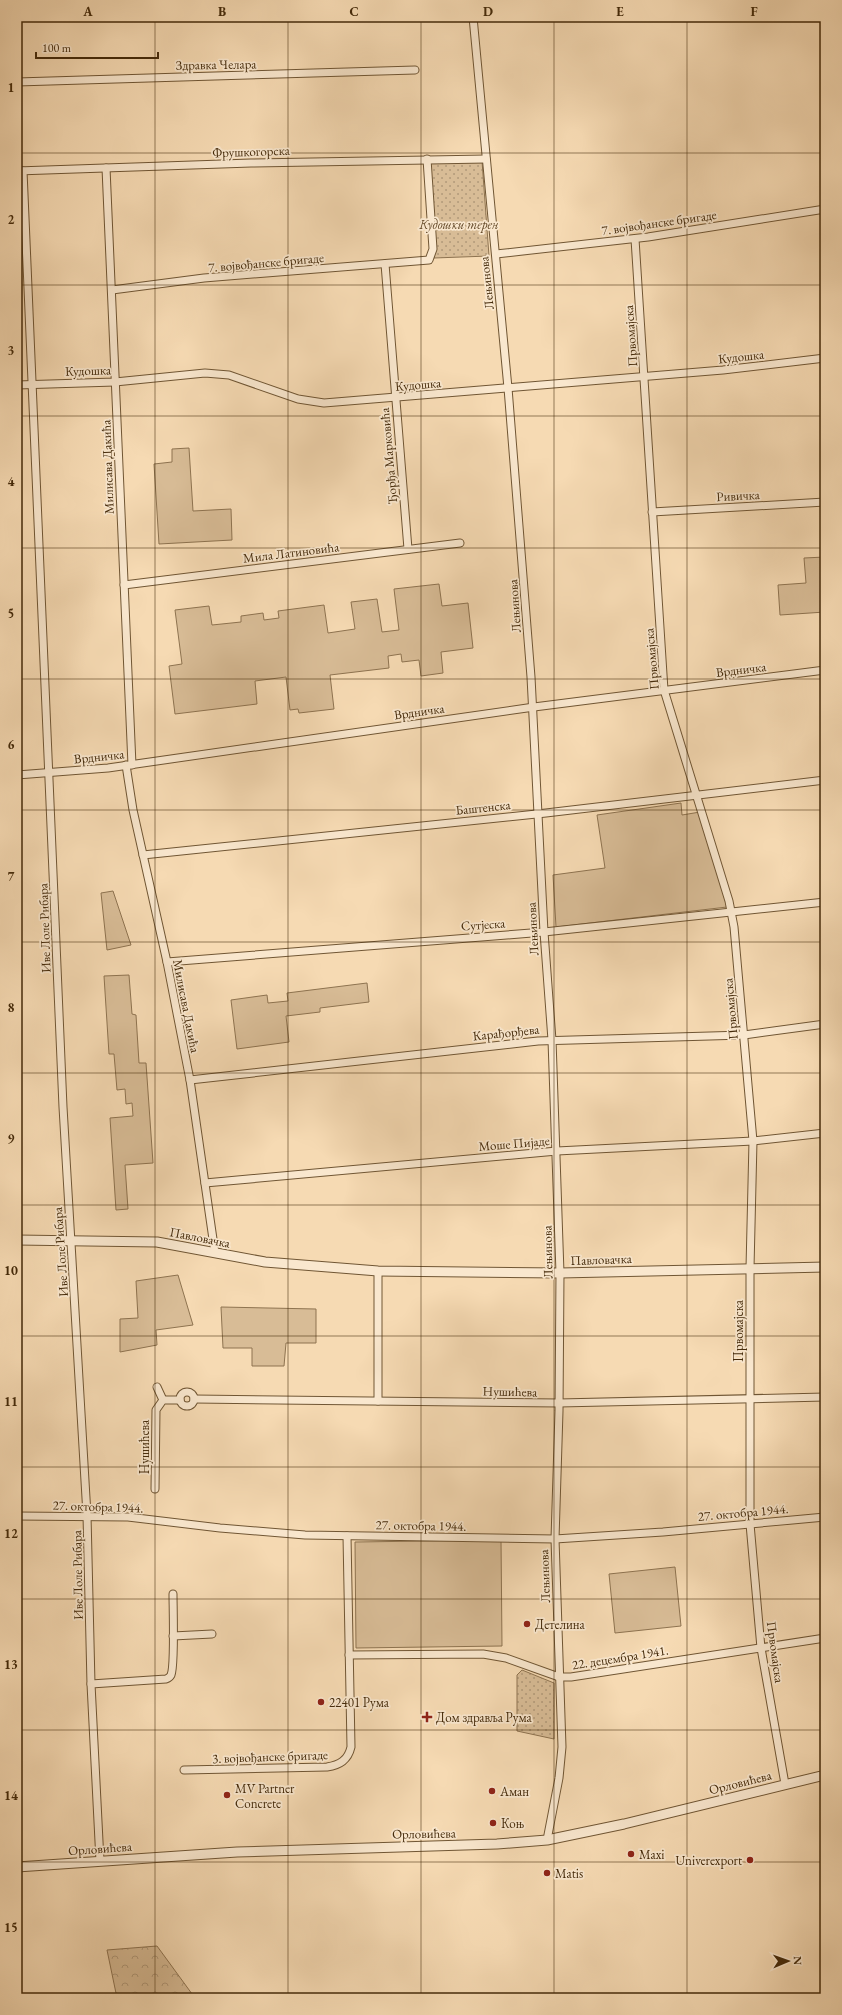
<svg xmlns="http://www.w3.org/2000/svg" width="842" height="2015" viewBox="0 0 842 2015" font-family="'EB Garamond',serif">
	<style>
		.green { fill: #d8bc96; stroke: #8e7350 }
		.forest { fill: url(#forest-crowns); stroke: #8e7350 }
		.park { fill: url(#park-dots); stroke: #8e7350 }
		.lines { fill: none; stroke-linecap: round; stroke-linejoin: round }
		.minor-casing { stroke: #705634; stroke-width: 9 }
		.tertiary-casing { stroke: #705634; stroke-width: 11 }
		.minor { stroke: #f9e7ce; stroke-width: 7 }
		.tertiary { stroke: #f9e7ce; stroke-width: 9 }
		.grid { fill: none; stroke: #442a0a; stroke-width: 1; stroke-opacity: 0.55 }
		.poi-dot { fill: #8f2418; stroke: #f9e7ce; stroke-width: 1.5 }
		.labels { text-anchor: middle; stroke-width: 3.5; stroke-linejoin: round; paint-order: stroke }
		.street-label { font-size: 13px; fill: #442a0a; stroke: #f9e7ce }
		.park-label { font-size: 13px; font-style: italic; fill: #624726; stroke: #f9e7ce }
		.poi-label { font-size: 13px; fill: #442a0a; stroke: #f9e7ce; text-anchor: start }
		.neatline { fill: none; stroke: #442a0a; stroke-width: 1.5 }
		.grid-label { font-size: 13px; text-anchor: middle; font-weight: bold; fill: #442a0a }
	</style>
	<defs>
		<pattern id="forest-crowns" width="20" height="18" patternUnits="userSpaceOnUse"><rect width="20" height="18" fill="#d8bc96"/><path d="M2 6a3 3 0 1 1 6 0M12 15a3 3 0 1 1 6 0" fill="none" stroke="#b19979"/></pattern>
		<pattern id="park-dots" width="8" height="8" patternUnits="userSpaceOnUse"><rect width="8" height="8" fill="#d8bc96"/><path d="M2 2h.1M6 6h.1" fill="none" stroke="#b19979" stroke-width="1.8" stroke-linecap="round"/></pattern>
	</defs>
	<rect width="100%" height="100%" fill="#f6dab3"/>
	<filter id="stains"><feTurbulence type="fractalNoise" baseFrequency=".005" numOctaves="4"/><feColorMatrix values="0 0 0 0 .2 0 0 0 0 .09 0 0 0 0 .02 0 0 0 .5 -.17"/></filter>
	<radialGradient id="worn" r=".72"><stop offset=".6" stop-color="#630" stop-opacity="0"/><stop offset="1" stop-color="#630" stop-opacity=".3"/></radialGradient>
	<g class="green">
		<polygon points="189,448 193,511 231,509 232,540 159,544 154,464 172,462 172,449"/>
		<polygon points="825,557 825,612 780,615 778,585 806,583 804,558"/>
		<polygon points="439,584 442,606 468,603 473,648 441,652 443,673 421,676 419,660 402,662 401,654 388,656 389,668 330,675 334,709 299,713 298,709 290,710 286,677 255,681 257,704 175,714 169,666 182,664 175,610 209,606 212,625 241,622 241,616 263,613 264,620 279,618 278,611 324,605 328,633 355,629 351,602 377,599 382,632 399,630 394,589"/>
		<polygon points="681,803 682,815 700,812 727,907 556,927 553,875 605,868 597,815"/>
		<polygon points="113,891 131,945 107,950 101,893"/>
		<polygon points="129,975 132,1014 136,1015 139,1063 146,1063 153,1163 125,1165 128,1209 116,1210 110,1118 133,1116 132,1103 126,1104 125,1089 117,1090 114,1054 109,1054 104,976"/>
		<polygon points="367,983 369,1002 320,1008 320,1012 286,1016 289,1042 237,1049 231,1000 267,995 268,1003 288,1001 287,993"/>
		<polygon points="178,1275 193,1325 156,1330 157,1345 120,1352 120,1319 138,1318 136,1281"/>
		<polygon points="221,1307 316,1309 316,1343 286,1343 284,1366 252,1366 252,1348 223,1348"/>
		<polygon points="501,1540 502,1646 356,1648 355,1542"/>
		<polygon points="675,1567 681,1626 615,1633 609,1574"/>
	</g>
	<polygon class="forest" points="157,1946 195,1998 117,1998 107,1950"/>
	<g class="park">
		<polygon points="482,161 489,256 434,258 428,162"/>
		<polygon points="522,1670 554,1683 554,1739 517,1731 517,1675"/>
	</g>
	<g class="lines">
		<g class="minor-casing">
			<g id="minor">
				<polyline points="473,17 508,388 531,677 544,932 552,1040 560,1273 559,1411 555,1539 562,1747 559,1778 547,1840"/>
				<polyline points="17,82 415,70"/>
				<polyline points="106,168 132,765"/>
				<polyline points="17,171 251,163 486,159"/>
				<polyline points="23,171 63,1107 87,1515 91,1684 100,1861"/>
				<polyline points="635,239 664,690 729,901 734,927 753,1141 750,1268 750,1524 761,1648 785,1784"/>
				<polyline points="496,254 648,237 825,209"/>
				<polyline points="385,264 408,549"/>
				<polyline points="112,290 204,278 429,260 433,249 427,159"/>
				<polyline points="17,385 115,382 205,373 229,375 298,399 324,403 723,370 825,358"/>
				<polyline points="652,512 825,502"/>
				<polyline points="124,585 460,543"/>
				<polyline points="126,765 133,810 167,962 190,1080 215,1253"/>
				<polyline points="17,775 108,768 534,707 825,670"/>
				<polyline points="143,855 546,813 825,780"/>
				<polyline points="167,962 544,932 825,902"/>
				<polyline points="190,1080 538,1041 744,1035 825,1024"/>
				<polyline points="205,1183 557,1151 753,1141 825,1133"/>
				<polyline points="157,1387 163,1400"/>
				<circle cx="187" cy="1399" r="7"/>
				<polyline points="194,1399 559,1403 825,1397"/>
				<polyline points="378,1401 378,1271"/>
				<polyline points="155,1489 156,1410 163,1400 180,1400"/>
				<polyline points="17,1516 128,1517 220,1528 305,1535 555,1539 663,1532 825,1517"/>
				<polyline points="173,1636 212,1634"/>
				<polyline points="349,1655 483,1654 506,1658 559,1677 571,1677 825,1638"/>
				<path d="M91 1684 166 1679C169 1678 170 1677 171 1675 175 1666 173 1607 173 1594"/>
				<path d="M184 1770 327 1767C340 1765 348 1760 351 1747L347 1536"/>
			</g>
		</g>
		<g class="tertiary-casing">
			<g id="tertiary">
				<polyline points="17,1240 157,1242 265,1262 378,1271 560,1273 825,1267"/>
				<polyline points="17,1867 237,1852 497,1844 547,1840 624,1824 825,1775"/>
			</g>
		</g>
		<use href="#minor" class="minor"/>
		<use href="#tertiary" class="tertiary"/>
	</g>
	<path class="grid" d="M155 17V1998M288 17V1998M421 17V1998M554 17V1998M687 17V1998M17 153H825M17 285H825M17 416H825M17 548H825M17 679H825M17 810H825M17 942H825M17 1073H825M17 1205H825M17 1336H825M17 1467H825M17 1599H825M17 1730H825M17 1862H825"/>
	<g class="poi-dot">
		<circle cx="527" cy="1624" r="4"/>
		<circle cx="321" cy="1702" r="4"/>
		<path d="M425 1711h4v4h4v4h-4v4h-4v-4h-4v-4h4z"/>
		<circle cx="492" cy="1791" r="4"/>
		<circle cx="227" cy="1795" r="4"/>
		<circle cx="493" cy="1823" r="4"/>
		<circle cx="631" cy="1854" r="4"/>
		<circle cx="750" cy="1860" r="4"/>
		<circle cx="547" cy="1873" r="4"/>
	</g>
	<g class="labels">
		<g class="street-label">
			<text transform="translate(216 64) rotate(-1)" y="5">Здравка Челара</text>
			<text transform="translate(251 151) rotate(-2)" y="5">Фрушкогорска</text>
			<text transform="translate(659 222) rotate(-8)" y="5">7. војвођанске бригаде</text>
			<text transform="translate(266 262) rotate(-5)" y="5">7. војвођанске бригаде</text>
			<text transform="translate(486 283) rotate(-96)" y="5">Лењинова</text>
			<text transform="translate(630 336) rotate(-94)" y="5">Првомајска</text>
			<text transform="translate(741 356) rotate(-6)" y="5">Кудошка</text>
			<text transform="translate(88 370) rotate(-2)" y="5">Кудошка</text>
			<text transform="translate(418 384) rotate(-5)" y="5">Кудошка</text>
			<text transform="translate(388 456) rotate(-95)" y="5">Ђорђа Марковића</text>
			<text transform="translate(107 467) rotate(-92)" y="5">Милисава Дакића</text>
			<text transform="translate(738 495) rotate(-3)" y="5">Ривичка</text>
			<text transform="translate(291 552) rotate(-7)" y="5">Мила Латиновића</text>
			<text transform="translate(514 606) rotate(-94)" y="5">Лењинова</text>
			<text transform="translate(651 659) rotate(-95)" y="5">Првомајска</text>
			<text transform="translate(741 669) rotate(-7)" y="5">Врдничка</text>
			<text transform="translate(419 711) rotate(-8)" y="5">Врдничка</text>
			<text transform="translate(99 756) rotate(-6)" y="5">Врдничка</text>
			<text transform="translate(483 807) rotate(-6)" y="5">Баштенска</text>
			<text transform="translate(483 924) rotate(-4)" y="5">Сутјеска</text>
			<text transform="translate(44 928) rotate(-92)" y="5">Иве Лоле Рибара</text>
			<text transform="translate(532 929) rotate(-93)" y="5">Лењинова</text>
			<text transform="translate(187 1006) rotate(79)" y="5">Милисава Дакића</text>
			<text transform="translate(730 1009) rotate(-95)" y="5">Првомајска</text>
			<text transform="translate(506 1032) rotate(-6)" y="5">Карађорђева</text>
			<text transform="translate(514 1143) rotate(-5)" y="5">Моше Пијаде</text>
			<text transform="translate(200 1237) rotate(11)" y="5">Павловачка</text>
			<text transform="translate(60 1252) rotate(-94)" y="5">Иве Лоле Рибара</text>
			<text transform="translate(547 1252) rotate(-91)" y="5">Лењинова</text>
			<text transform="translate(601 1259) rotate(-2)" y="5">Павловачка</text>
			<text transform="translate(738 1331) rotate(-90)" y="5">Првомајска</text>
			<text transform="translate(510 1391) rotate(1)" y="5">Нушићева</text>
			<text transform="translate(144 1447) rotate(-90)" y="5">Нушићева</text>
			<text transform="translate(98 1506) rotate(2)" y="5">27. октобра 1944.</text>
			<text transform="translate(743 1512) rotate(-5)" y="5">27. октобра 1944.</text>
			<text transform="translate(421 1525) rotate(1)" y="5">27. октобра 1944.</text>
			<text transform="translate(77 1575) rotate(-91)" y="5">Иве Лоле Рибара</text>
			<text transform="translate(544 1576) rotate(-92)" y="5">Лењинова</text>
			<text transform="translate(776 1652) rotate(82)" y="5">Првомајска</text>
			<text transform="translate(620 1657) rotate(-9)" y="5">22. децембра 1941.</text>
			<text transform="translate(270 1756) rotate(-2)" y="5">3. војвођанске бригаде</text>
			<text transform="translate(740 1782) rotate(-14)" y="5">Орловићева</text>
			<text transform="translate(424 1833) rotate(-1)" y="5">Орловићева</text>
			<text transform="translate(100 1848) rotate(-4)" y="5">Орловићева</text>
		</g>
		<g class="park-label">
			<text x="459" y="229">Кудошки терен</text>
		</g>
		<g class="poi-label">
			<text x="535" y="1629">Детелина</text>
			<text x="329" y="1707">22401 Рума</text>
			<text x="436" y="1722">Дом здравља Рума</text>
			<text x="235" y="1793">MV Partner<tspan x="235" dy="15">Concrete</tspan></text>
			<text x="500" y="1796">Аман</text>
			<text x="501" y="1828">Коњ</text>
			<text x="639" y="1859">Maxi</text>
			<text x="742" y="1865" text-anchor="end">Univerexport</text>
			<text x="555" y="1878">Matis</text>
		</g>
	</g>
	<rect width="842" height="2015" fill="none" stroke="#f6dab3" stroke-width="44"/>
	<g transform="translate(788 1961) rotate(88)" stroke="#f9e7ce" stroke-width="3" paint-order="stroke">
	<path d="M0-3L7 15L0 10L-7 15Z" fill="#442a0a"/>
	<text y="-6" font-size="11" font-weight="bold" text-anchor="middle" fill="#442a0a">N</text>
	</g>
	<path d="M36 52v6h122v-6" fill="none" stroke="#442a0a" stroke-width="2"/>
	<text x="42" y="52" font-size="12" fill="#442a0a" stroke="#f9e7ce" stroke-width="3" paint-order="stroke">100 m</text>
	<rect x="22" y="22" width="798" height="1971" class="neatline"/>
	<g class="grid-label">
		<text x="88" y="16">A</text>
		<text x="222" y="16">B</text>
		<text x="354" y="16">C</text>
		<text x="488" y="16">D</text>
		<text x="620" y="16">E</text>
		<text x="754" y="16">F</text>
		<text x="11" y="92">1</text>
		<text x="11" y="224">2</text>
		<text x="11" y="355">3</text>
		<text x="11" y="486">4</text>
		<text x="11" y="618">5</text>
		<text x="11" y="749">6</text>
		<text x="11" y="881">7</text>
		<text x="11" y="1012">8</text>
		<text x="11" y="1143">9</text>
		<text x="11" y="1275">10</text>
		<text x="11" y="1406">11</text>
		<text x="11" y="1538">12</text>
		<text x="11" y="1669">13</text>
		<text x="11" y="1800">14</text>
		<text x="11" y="1932">15</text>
	</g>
	<rect width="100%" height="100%" filter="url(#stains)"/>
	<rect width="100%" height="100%" fill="url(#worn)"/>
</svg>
